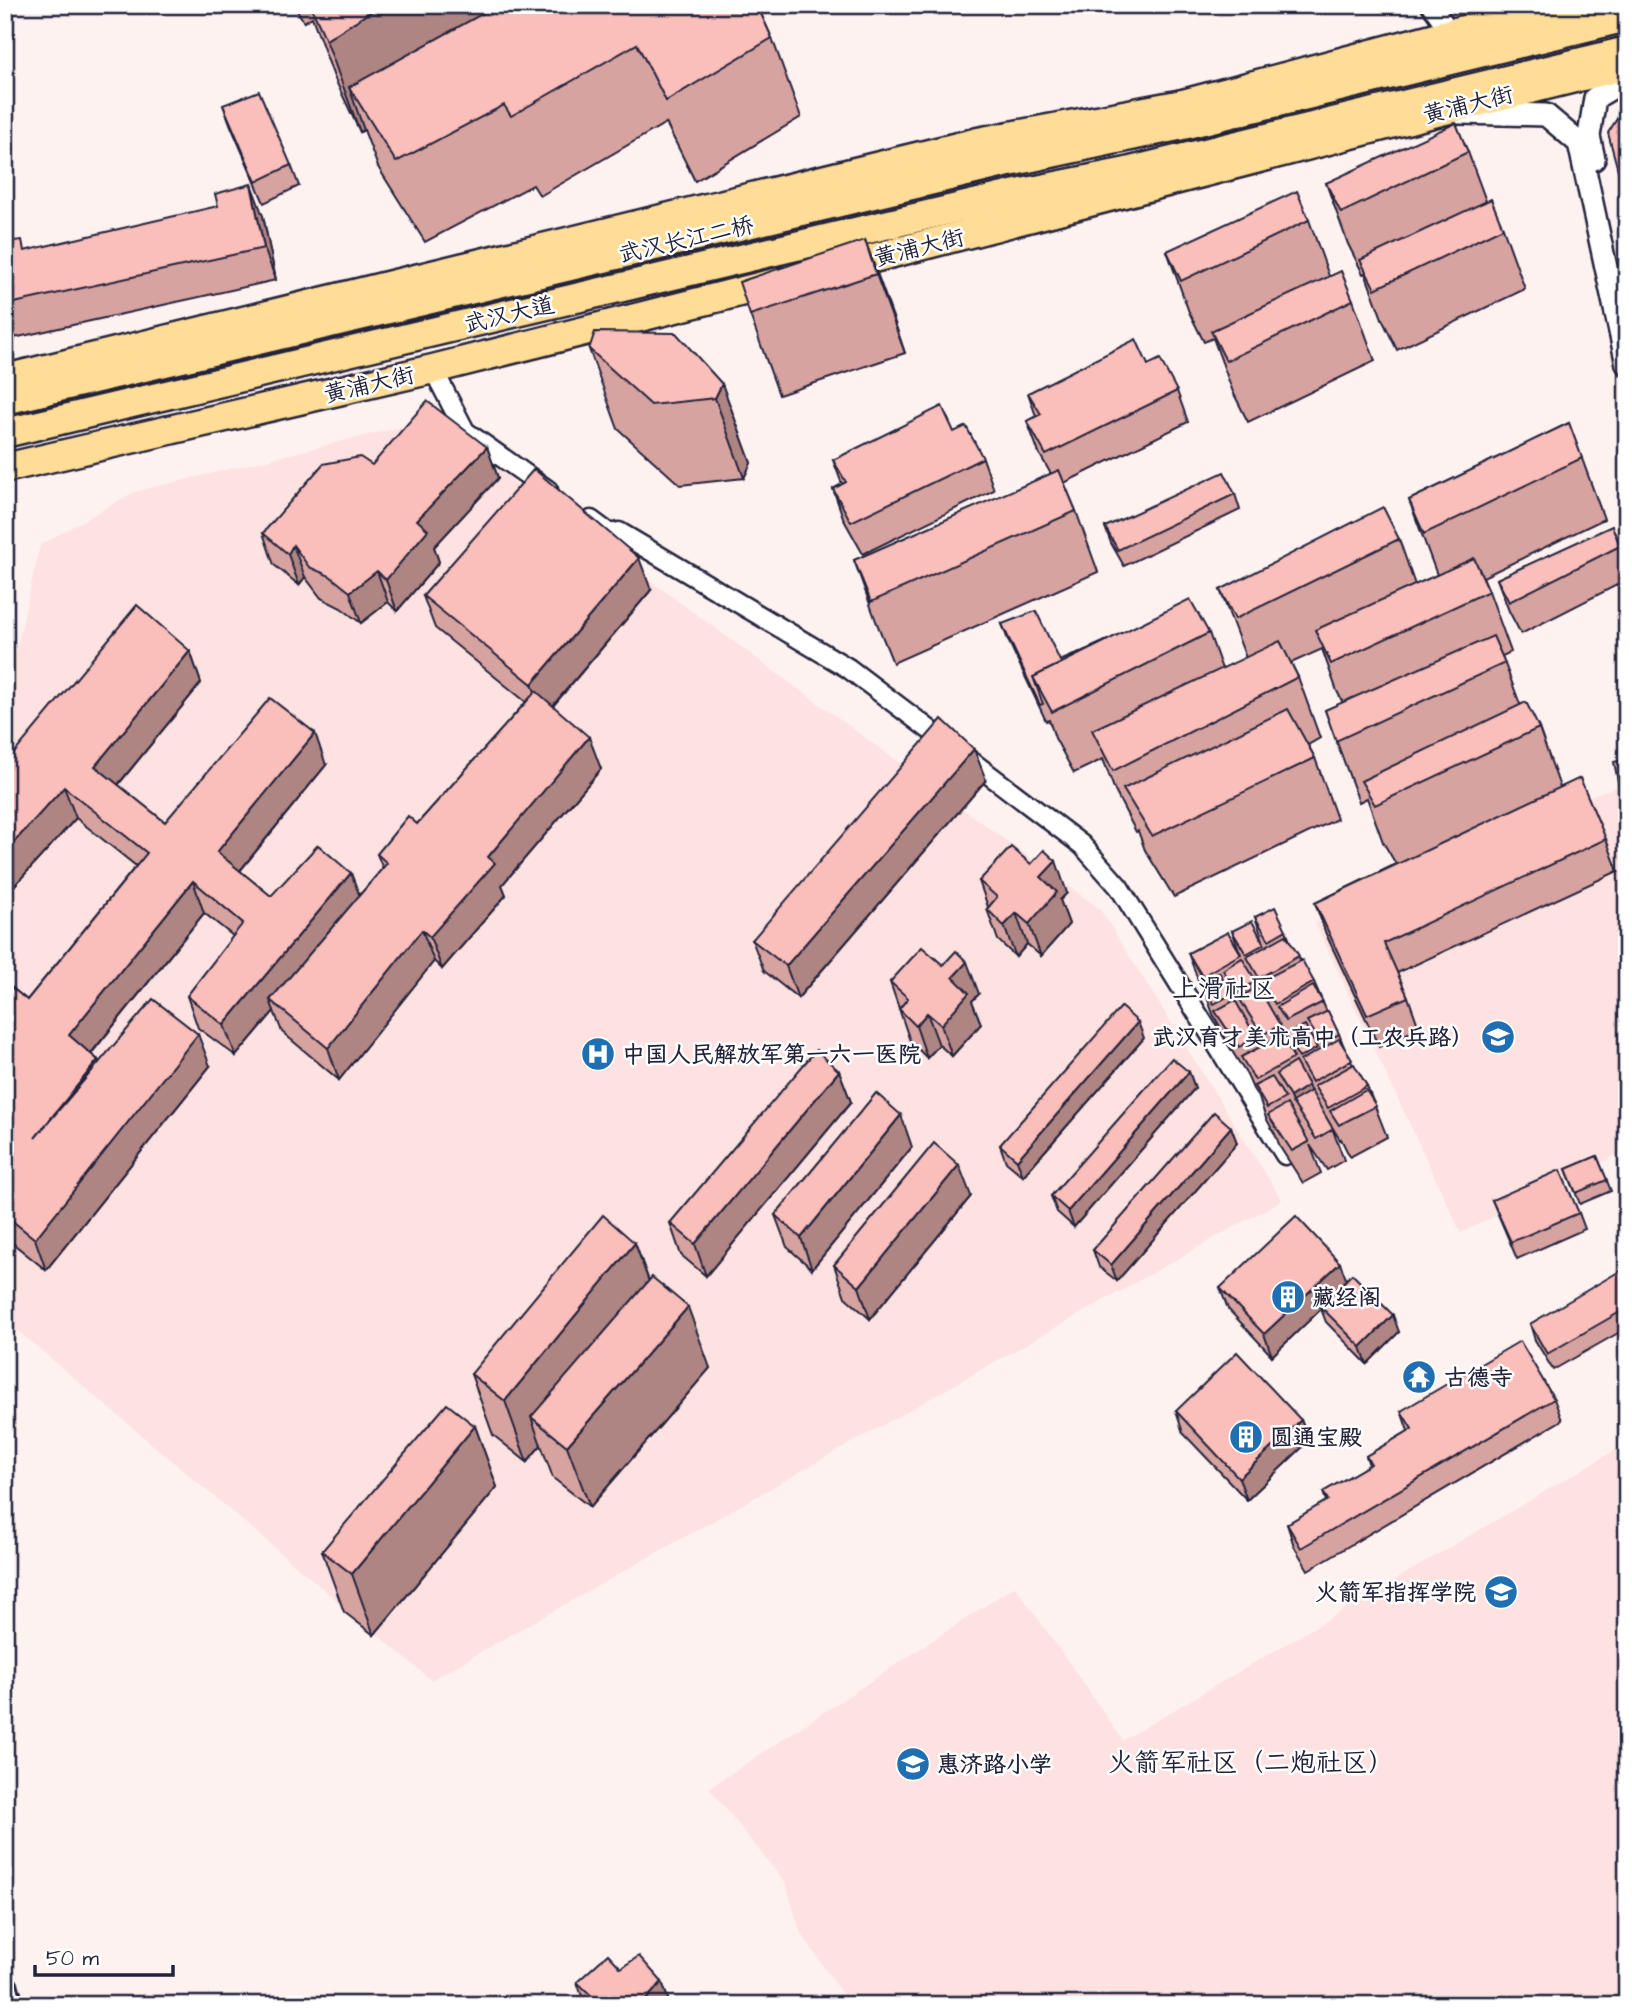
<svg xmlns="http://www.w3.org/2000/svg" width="1632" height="2010" viewBox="0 0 1632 2010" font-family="'Architects Daughter','LXGW WenKai TC',sans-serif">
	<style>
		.built { fill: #fde2e1 }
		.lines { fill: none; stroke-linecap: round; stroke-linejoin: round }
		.minor-casing { stroke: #22223b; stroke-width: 23 }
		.tertiary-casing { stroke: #22223b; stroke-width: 26 }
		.secondary-casing { stroke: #22223b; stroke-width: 30 }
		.primary-casing { stroke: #22223b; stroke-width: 33 }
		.trunk-casing { stroke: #22223b; stroke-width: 33 }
		.minor { stroke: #fff; stroke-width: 18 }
		.tertiary { stroke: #fff; stroke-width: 21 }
		.secondary { stroke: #fff; stroke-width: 24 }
		.primary { stroke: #ffdd96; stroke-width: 28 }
		.trunk { stroke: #ffdd96; stroke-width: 28 }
		.wall { fill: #d7a3a1; stroke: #22223b; stroke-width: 2; fill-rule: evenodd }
		.shaded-wall { fill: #af8583; stroke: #22223b; stroke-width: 2 }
		.building { fill: #fabebb; stroke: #22223b; stroke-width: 2 }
		.labels { text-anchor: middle; stroke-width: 5; stroke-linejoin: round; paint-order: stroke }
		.street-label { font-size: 23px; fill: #22223b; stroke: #fff }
		.poi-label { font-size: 23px; font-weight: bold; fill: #22223b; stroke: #fff; text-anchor: start }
		.quarter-label { font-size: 26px; fill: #22223b; stroke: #fff }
	</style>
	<rect width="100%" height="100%" fill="#fef2f1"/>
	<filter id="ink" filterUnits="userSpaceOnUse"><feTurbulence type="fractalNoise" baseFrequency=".0143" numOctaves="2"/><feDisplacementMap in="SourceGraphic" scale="14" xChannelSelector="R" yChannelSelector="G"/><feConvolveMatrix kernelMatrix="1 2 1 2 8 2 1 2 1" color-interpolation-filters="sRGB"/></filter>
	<g filter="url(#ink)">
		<g class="built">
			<polygon points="430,420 1100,909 1282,1200 431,1680 5,1320 5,716 18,642 40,545 134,492"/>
			<polygon points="1627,783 1627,1150 1461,1233 1315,923 1581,799"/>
			<polygon points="1627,1443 1627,2005 849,2005 800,1931 786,1884 709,1788 1015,1586 1123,1740"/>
		</g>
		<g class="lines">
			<g class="minor-casing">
				<g id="minor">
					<polyline points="1431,5 1451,33"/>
					<polyline points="433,369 465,431 548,490"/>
					<polyline points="591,520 610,534 619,532 848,668 1082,845 1119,887 1285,1155"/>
				</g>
			</g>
			<g class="tertiary-casing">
				<g id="tertiary">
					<polyline points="1459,113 1546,115 1579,143 1627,364"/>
					<polyline points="1594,159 1589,136 1595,98 1627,79"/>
				</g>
			</g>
			<g class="secondary-casing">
				<polyline id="secondary" points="5,1988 10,2005"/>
			</g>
			<g class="primary-casing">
				<g id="primary">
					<polyline points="835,268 1433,113 1627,65"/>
					<polyline points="5,379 978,142 1183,104 1451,33 1575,5"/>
					<polyline points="5,468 433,369 779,282"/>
				</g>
			</g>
			<g class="trunk-casing">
				<g id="trunk">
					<polyline points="1141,118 1183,104"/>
					<polyline points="5,400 1005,163 1187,124 1627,17"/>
					<polyline points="5,433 1012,195 1122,173 1627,51"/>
				</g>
			</g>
			<use href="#minor" class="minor"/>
			<use href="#tertiary" class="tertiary"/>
			<use href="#secondary" class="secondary"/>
			<use href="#primary" class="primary"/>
			<use href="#trunk" class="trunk"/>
		</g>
		<g class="wall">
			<polygon points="294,5 757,5 772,38 801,117 695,181 666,123 540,196 533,185 425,242 378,167 364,130 360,132 334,77 312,17 304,22"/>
			<polygon points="223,105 291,165 299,186 264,203 231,126"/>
			<polygon points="1468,152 1486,201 1503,228 1525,289 1397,350 1383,321 1365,273 1363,274 1348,244 1326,183"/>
			<polygon points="263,216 276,280 9,339 5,329 5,242 26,251"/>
			<polygon points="1309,220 1329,276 1353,300 1375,361 1248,422 1233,392 1213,338 1204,342 1189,312 1167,251"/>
			<polygon points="865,240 905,353 779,395 750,315"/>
			<polygon points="589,349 722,384 751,463 744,478 680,485 618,429"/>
			<polygon points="1148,365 1177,391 1188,422 1064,483 1076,511 1098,572 893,663 876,621 854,560 1051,474 1039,453 1027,421 1036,416 1028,393"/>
			<polygon points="1569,423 1604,519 1483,577 1489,591 1511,652 1502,656 1520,704 1539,728 1560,787 1606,839 1618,871 1397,973 1408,997 1419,1028 1379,1047 1326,934 1315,903 1396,864 1383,842 1367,798 1359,802 1325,710 1343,703 1337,691 1322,649 1291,663 1298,677 1320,738 1308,745 1315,758 1337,819 1174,897 1145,850 1138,831 1136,832 1115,791 1103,759 1074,773 1055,738 1049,720 1046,721 1008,640 1002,624 1060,661 1209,633 1222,669 1246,658 1220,590 1399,539 1415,585 1437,575 1409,500"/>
			<polygon points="954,432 983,458 994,490 863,554 844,520 833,489 842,484 833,460"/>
			<polygon points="487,447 498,478 434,547 439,562 397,611 388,602 361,623 341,608 321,598 305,577 299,585 274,565 263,533 372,465"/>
			<polygon points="1235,494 1240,510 1124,566 1111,543 1105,527"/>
			<polygon points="1612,526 1627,564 1627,580 1521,634 1509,611 1497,579"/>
			<polygon points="651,590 553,706 601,769 502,885 506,895 442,969 434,961 339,1080 282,1032 274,1011 236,1056 198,1028 187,996 233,936 204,913 91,1054 98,1060 99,1062 210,1066 46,1270 5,1237 5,982 27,1000 136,866 76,818 5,896 5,764 190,651 201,683 118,785 165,822 326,765 240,871 271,896 359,896 383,869 377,854 417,824 526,702 435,628 423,596"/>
			<polygon points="986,780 798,998 764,971 752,940"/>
			<polygon points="1031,864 1067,893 1060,900 1069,924 1041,956 1027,944 1016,957 998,940 987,909 988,907 979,881"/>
			<path d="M1255 917 1286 930 1291 944 1300 961 1314 982 1327 1012 1339 1034 1345 1049 1353 1065 1367 1086 1387 1137 1350 1157 1341 1139 1340 1140 1331 1125 1344 1160 1327 1170 1310 1145 1321 1173 1303 1183 1280 1147 1276 1136 1266 1118 1259 1098 1253 1089 1247 1075 1227 1043 1223 1032 1213 1014 1206 994 1200 985 1188 953 1239 950 1232 931 1264 943ZM1279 1024 1286 1035 1293 1056 1289 1048Z"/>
			<polygon points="943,965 979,994 972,1001 981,1024 952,1056 939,1045 927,1058 910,1041 890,982"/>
			<polygon points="1144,1038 1023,1176 1006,1162 1000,1145"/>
			<polygon points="839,1071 851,1102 706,1276 681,1255 670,1223"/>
			<polygon points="1189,1072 1195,1088 1074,1227 1057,1212 1051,1196"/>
			<polygon points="1231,1127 1237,1143 1117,1281 1099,1267 1093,1250"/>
			<polygon points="912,1147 812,1269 787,1247 775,1215"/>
			<polygon points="1597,1156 1611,1191 1580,1204 1566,1169"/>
			<polygon points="971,1196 870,1319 845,1297 834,1265"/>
			<polygon points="1492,1200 1579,1213 1585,1229 1517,1259"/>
			<polygon points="635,1243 649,1281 710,1368 590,1507 553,1478 541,1445 527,1462 493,1435 471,1374"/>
			<polygon points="1627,1271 1627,1328 1553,1370 1535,1340 1530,1324"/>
			<polygon points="1346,1280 1399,1332 1367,1364 1326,1322 1321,1309 1272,1356 1228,1309 1220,1288"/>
			<polygon points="1554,1399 1562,1420 1308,1570 1294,1546 1287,1524 1326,1501 1323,1492 1369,1465 1366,1456 1408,1431 1401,1411"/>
			<polygon points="1176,1411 1301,1420 1309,1441 1247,1500 1183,1433"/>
			<polygon points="475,1426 497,1487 374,1635 344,1612 322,1551"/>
			<polygon points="621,1968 662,1982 670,2005 585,2005 577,1982"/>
		</g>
		<g class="shaded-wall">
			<polygon points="381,5 557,5 349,87 364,130 360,132 326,40"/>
			<polygon points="251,184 263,216 276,280 264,248"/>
			<polygon points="865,240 894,320 905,353 876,274"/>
			<polygon points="722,384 751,463 744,478 715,398"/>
			<polygon points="487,447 498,478 434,547 439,562 397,611 386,580 417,520"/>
			<polygon points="293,545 305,577 299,585 288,554"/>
			<polygon points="639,558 651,590 544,716 532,684"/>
			<polygon points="377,571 388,602 361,623 350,592"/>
			<polygon points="190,651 201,683 107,798 95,766"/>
			<polygon points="315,733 326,765 229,884 217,852"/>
			<polygon points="589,737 601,769 502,885 506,895 442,969 430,937 488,857"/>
			<polygon points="974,749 986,780 798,998 786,966"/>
			<polygon points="64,787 76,818 5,896 5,852"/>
			<polygon points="1056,861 1067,893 1060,900 1069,924 1041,956 1029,924 1041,877"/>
			<polygon points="351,873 363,905 270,1000 274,1011 236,1056 224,1025"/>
			<polygon points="193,881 204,913 80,1067 69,1035"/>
			<polygon points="1016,913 1027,944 1016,957 1004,926"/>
			<polygon points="422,930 434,961 339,1080 328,1048"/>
			<polygon points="967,962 979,994 972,1001 981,1024 952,1056 941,1025 953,977"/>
			<polygon points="1256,981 1267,1013 1239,999 1237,993"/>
			<polygon points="927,1013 939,1045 927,1058 916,1026"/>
			<polygon points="1138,1022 1144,1038 1023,1176 1017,1160"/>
			<polygon points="198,1034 210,1066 46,1270 35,1239"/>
			<polygon points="98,1060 110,1091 35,1138"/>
			<polygon points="839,1071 851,1102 706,1276 695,1244"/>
			<polygon points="1189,1072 1195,1088 1074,1227 1068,1211"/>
			<polygon points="1308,1085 1320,1117 1292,1103 1290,1097"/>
			<polygon points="901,1115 912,1147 812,1269 801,1238"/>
			<polygon points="1231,1127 1237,1143 1117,1281 1111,1265"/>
			<polygon points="959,1165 971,1196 870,1319 859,1287"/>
			<polygon points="635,1243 657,1304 531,1417 541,1445 527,1462 505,1401"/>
			<polygon points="1340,1263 1348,1284 1320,1306 1321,1309 1272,1356 1264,1334"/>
			<polygon points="688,1307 710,1368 590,1507 567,1446"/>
			<polygon points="1393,1315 1399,1332 1367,1364 1361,1347"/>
			<polygon points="1301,1420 1309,1441 1247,1500 1239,1478"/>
			<polygon points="475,1426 497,1487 374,1635 352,1574"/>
			<polygon points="662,1982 670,2005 641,2005"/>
		</g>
		<g class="building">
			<polygon points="310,5 381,5 326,40"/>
			<polygon points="498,5 757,5 772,38 666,101 637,44 511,116 504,105 396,162 349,87"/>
			<polygon points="259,91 291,165 256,182 223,105"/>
			<polygon points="1627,103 1627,204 1608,133"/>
			<polygon points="1456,123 1468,152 1341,213 1326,183"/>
			<polygon points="251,184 264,248 5,305 5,242 22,240 24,251 218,206 215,194"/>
			<polygon points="1297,191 1309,220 1181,281 1167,251"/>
			<polygon points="1491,199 1503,228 1375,289 1360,260"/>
			<polygon points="865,240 876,274 750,315 739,282"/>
			<polygon points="1341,271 1353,300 1226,361 1211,331"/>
			<polygon points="595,332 676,333 722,384 715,398 651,405 589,349"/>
			<polygon points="1136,339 1148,365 1160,359 1177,391 1046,455 1027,421 1041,414 1028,393"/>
			<polygon points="427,401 487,447 417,520 428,530 386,580 377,571 350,592 330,576 309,567 293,545 288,554 263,533 323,464 360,457 372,465"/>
			<polygon points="942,406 954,432 966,426 983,458 851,522 833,489 846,482 833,460"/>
			<polygon points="1569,423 1582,458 1424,534 1409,500"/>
			<polygon points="534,469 639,558 532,684 423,596"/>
			<polygon points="1059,470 1076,511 871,602 854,560"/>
			<polygon points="1224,472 1235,494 1118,550 1105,527"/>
			<polygon points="1383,507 1399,539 1235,619 1220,590"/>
			<polygon points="1612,526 1620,546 1509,602 1497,579"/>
			<polygon points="1474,558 1489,591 1331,664 1315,630"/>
			<polygon points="1190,599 1209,633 1052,712 1033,677"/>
			<polygon points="137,605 190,651 95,766 165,822 270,698 315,733 217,852 271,896 318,845 351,873 224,1025 187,996 243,923 193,881 69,1035 98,1060 35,1138 153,999 198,1034 35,1239 5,1215 5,982 27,1000 147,853 64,787 5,852 5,764"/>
			<polygon points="1036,611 1060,661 1108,640 1033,677 1043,704 1040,705 1002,624"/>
			<polygon points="1493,636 1505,663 1336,741 1325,710"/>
			<polygon points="1280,641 1298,677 1113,771 1092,730"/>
			<polygon points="536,691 589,737 488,857 495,863 430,937 422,930 328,1048 270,1000 387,863 377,854 408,816 417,824"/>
			<polygon points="1526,702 1539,728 1375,805 1361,781"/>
			<polygon points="1288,709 1315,758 1152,836 1123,789"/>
			<polygon points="942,719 974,749 786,966 752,940"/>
			<polygon points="1627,759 1627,825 1614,762"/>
			<polygon points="1580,778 1606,839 1384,943 1408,997 1367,1015 1315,903"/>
			<polygon points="1011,847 1031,864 1044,850 1056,861 1041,877 1057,892 1029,924 1016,913 1004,926 987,909 997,897 979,881"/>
			<polygon points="1275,907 1286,930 1269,940 1255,917"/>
			<polygon points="1252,921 1264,944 1246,954 1232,931"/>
			<polygon points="1228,932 1241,954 1202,976 1188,953"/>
			<polygon points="1286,935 1299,956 1259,978 1247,957"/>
			<polygon points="922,947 943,965 956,951 967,962 953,977 969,993 941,1025 927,1013 916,1026 899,1009 908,998 890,982"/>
			<polygon points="1242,958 1256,981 1237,993 1223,970"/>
			<polygon points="1302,960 1314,982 1275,1004 1261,981"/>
			<polygon points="1219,972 1232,994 1214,1004 1201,982"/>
			<polygon points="1313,986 1323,1002 1286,1021 1277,1007"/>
			<polygon points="1258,987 1280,1025 1262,1035 1239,998"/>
			<polygon points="1235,1000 1256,1037 1239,1047 1215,1011"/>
			<polygon points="1121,1007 1138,1022 1017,1160 1000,1145"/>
			<polygon points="1328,1011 1339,1034 1322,1044 1307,1021"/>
			<polygon points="1305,1025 1317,1048 1299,1058 1285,1035"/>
			<polygon points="1281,1036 1294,1058 1255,1080 1241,1057"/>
			<polygon points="1339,1039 1352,1060 1312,1082 1300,1061"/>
			<polygon points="816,1050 839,1071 695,1244 670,1223"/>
			<polygon points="1172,1058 1189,1072 1068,1211 1051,1196"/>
			<polygon points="1295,1062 1308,1085 1290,1097 1276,1074"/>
			<polygon points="1354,1064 1367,1086 1328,1108 1314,1086"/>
			<polygon points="1272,1077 1285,1098 1267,1108 1254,1086"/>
			<polygon points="1366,1090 1376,1106 1339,1125 1330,1111"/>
			<polygon points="1311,1091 1333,1129 1316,1139 1292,1102"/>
			<polygon points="876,1093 901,1115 801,1238 775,1215"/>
			<polygon points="1287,1104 1309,1142 1292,1151 1268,1115"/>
			<polygon points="1214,1112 1231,1127 1111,1265 1093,1250"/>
			<polygon points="934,1143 959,1165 859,1287 834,1265"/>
			<polygon points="1597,1156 1607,1180 1576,1193 1566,1169"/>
			<polygon points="1560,1170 1579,1213 1511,1242 1492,1200"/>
			<polygon points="603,1215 635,1243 505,1401 471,1374"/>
			<polygon points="1296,1216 1340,1263 1264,1334 1220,1288"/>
			<polygon points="1625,1268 1627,1271 1627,1308 1547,1354 1530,1324"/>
			<polygon points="1352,1274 1393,1315 1361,1347 1320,1306"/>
			<polygon points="652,1277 688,1307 567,1446 531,1417"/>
			<polygon points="1520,1341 1554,1399 1301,1548 1287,1524 1328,1500 1323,1492 1371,1464 1366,1456 1412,1429 1401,1411"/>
			<polygon points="1237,1352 1301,1420 1239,1478 1176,1411"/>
			<polygon points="447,1404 475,1426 352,1574 322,1551"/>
			<polygon points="608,1954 621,1968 639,1956 662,1982 641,2005 588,2005 594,1998 577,1982"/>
		</g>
	</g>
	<defs>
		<g id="school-disc" transform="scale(1.75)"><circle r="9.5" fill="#1f6fb2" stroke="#fff"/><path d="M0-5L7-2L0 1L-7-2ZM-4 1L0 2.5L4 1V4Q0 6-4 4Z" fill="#fff"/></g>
		<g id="hospital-disc" transform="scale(1.75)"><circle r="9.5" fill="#1f6fb2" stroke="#fff"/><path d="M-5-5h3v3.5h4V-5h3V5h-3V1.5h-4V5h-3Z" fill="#fff"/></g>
		<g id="building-disc" transform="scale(1.75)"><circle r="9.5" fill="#1f6fb2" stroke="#fff"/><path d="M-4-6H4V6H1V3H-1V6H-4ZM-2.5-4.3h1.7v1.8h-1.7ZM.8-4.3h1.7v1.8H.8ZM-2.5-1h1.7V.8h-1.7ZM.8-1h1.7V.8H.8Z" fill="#fff"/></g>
		<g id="temple-disc" transform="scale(1.75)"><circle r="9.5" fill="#1f6fb2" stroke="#fff"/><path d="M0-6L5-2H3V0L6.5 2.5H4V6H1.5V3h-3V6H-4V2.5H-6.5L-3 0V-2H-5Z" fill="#fff"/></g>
		<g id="university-disc" transform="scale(1.75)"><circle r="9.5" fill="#1f6fb2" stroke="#fff"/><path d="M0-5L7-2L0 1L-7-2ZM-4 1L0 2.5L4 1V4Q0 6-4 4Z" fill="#fff"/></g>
	</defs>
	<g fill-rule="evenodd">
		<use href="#school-disc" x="1498" y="1037"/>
		<use href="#hospital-disc" x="598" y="1054"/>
		<use href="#building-disc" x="1288" y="1297"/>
		<use href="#temple-disc" x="1419" y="1377"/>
		<use href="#building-disc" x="1246" y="1437"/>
		<use href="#university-disc" x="1501" y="1592"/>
		<use href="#school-disc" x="913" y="1764"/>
	</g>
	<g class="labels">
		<g class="street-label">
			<text transform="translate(1468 104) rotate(-14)" y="8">黄浦大街</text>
			<text transform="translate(686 239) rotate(-13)" y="8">武汉长江二桥</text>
			<text transform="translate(919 247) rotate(-14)" y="8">黄浦大街</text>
			<text transform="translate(509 314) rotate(-13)" y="8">武汉大道</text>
			<text transform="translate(369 384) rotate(-13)" y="8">黄浦大街</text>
		</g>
		<g class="poi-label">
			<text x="1474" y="1045" text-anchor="end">武汉育才美术高中（工农兵路）</text>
			<text x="622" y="1062">中国人民解放军第一六一医院</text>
			<text x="1312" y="1305">藏经阁</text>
			<text x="1444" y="1385">古德寺</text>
			<text x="1270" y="1445">圆通宝殿</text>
			<text x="1476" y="1600" text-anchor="end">火箭军指挥学院</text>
			<text x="937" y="1772">惠济路小学</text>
		</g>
		<g class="quarter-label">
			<text x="1224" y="997">上滑社区</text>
			<text x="1251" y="1771">火箭军社区（二炮社区）</text>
		</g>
	</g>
	<rect width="1632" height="2010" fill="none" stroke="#fff" stroke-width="28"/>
	<rect x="14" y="14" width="1604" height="1982" fill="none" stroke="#22223b" stroke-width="2.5" filter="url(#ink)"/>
	<path d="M35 1965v10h138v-10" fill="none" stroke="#22223b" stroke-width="3.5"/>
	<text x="46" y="1965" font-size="21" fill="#22223b" stroke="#ffffff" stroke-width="5" paint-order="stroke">50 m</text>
</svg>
